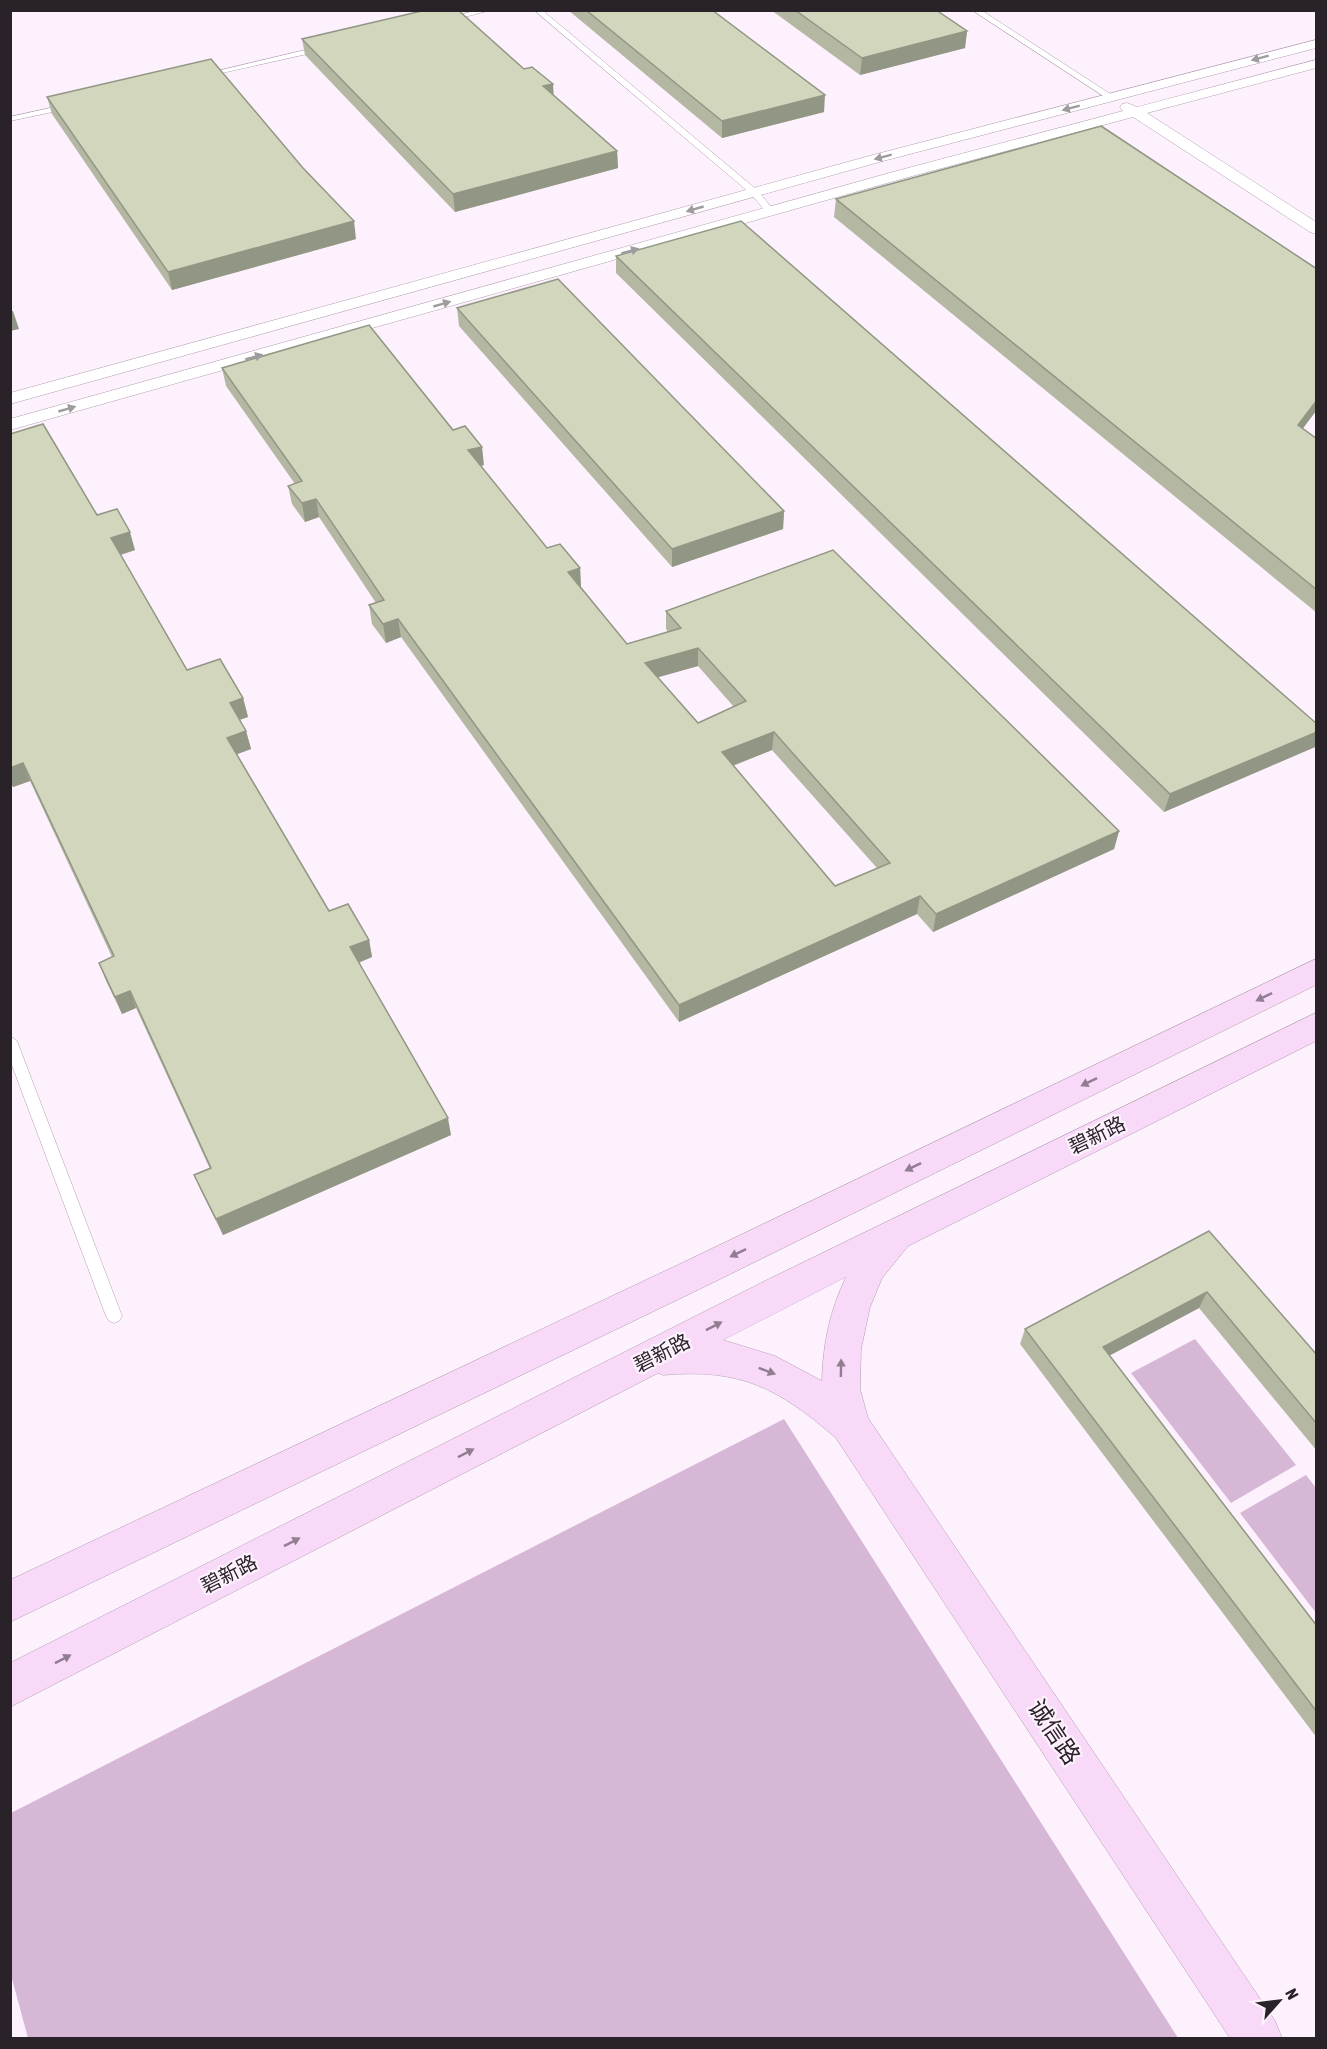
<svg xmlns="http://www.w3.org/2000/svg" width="1327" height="2049" viewBox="0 0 1327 2049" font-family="'Asap Condensed','Noto Sans SC',sans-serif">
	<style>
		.green { fill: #d7b7d6 }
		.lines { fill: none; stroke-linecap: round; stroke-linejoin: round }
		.lane-casing { stroke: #b29eb1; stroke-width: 1 }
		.street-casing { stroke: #b29eb1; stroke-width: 1 }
		.secondary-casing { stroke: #b29eb1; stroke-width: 1 }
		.lane { fill: #fff; fill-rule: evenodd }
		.street { fill: #fff; fill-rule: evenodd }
		.secondary { fill: #f8d9f8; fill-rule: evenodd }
		.wall { fill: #b4b8a3; fill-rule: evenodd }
		.shaded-wall { fill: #929684 }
		.building { fill: #d1d6bd; stroke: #929684; stroke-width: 1.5; fill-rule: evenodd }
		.oneway { fill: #9f9c9f }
		.oneway2 { fill: #917e90 }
		.labels { text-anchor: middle; stroke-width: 4.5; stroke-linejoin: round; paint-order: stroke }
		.street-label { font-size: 20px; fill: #2a2229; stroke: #fdf1fd }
		.near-street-label { font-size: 24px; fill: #2a2229; stroke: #fdf1fd }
	</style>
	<rect width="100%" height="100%" fill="#fdf1fd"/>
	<g class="green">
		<polygon points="1195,1339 1296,1465 1231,1503 1131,1373"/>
		<polygon points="784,1419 1178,2038 28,2038 11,1975 11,1813"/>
		<polygon points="1306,1475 1316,1488 1316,1613 1240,1513"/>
	</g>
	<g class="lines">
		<g class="lane-casing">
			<g id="lane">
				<polygon points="477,10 491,10 446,22 442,20"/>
				<polygon points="534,10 542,10 757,190 773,209 773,213 767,213 751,194"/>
				<polygon points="972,10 981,10 1115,97 1108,99"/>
				<polygon points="322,46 325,46 325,50 204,77 200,75"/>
				<polygon points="68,104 71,104 71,108 10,121 10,117"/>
				<polygon points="10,1036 17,1041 122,1316 119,1321 114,1323 109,1321 106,1316 10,1060"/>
			</g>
		</g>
		<g class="street-casing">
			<g id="street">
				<polygon points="1316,40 1316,48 883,161 10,404 10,393 873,155"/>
				<polygon points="1316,60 1316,68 1147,113 1316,222 1316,234 1310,232 1133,117 905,178 10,430 10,419 893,172 1123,111 1120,107 1122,104 1127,103 1137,107"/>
			</g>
		</g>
		<g class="secondary-casing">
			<g id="secondary">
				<polygon points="1316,959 1316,985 708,1285 10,1622 10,1580 682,1263"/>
				<path d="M1316 1013V1041L908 1246 882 1278 870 1307 861 1349 860 1389 868 1418 1275 2021 1282 2038H1230L836 1438C778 1388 741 1368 663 1375L658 1373 10 1707V1663L769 1279ZM846 1277C830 1311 823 1343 822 1381L775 1356 723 1340Z"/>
			</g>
		</g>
		<use href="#lane" class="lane"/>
		<use href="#street" class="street"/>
		<use href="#secondary" class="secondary"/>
	</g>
	<g class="wall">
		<polygon points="568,10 712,10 824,112 722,138"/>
		<polygon points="771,10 936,10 967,31 965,48 860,75"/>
		<polygon points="302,39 553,95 617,151 618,168 455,212 305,55"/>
		<polygon points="47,97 356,239 172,290 52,114"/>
		<polygon points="836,199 1317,269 1317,411 1316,411 1302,428 1317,439 1317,613 834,217"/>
		<polygon points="616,256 1317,724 1317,744 1315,747 1164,812 616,273"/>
		<polygon points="457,308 784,511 783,529 672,567 459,326"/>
		<path d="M222 368 453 430 484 465 480 466 547 548 580 568 581 587 627 644 668 632 666 629V611L1119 831 1114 849 933 932 917 914 679 1022 401 637 386 643 372 624 369 605 376 603 319 517 305 522 292 504 288 486 295 484 226 386ZM698 666 734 707 698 723 658 677ZM772 750 877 868 835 886 733 766Z"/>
		<polygon points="10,434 135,550 121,555 187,670 243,698 248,717 240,720 246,731 251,749 237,754 329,911 369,940 372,957 359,963 451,1135 223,1235 201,1191 194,1175 210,1169 136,1008 122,1014 106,981 99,963 112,957 30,781 13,787 10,782"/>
		<polygon points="1209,1231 1317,1355 1317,1451 1199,1308 1109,1356 1317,1626 1317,1738 1020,1344 1025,1329"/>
	</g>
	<g class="shaded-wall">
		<polygon points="967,31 965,48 860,75 862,58"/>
		<polygon points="553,84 554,101 543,86"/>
		<polygon points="825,95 824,112 722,138 722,121"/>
		<polygon points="617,151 618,168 455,212 453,194"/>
		<polygon points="354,221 356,239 172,290 168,272"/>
		<polygon points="10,311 13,311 19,329 10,331"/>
		<polygon points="1317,400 1316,411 1292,443 1298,425"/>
		<polygon points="482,447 484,465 470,469 468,450"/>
		<polygon points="316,499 319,517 305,522 302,503"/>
		<polygon points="784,511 783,529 672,567 672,549"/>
		<polygon points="130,532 135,550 116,556 111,538"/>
		<polygon points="580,568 581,587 568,572"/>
		<polygon points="398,619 401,637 386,643 383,624"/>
		<polygon points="698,648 698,666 645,681 645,663"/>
		<polygon points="243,698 248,717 235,721 230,703"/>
		<polygon points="246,731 251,749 232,756 227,738"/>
		<polygon points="774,732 772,750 721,770 722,752"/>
		<polygon points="1317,732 1317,744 1315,747 1164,812 1170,794"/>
		<polygon points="23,763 30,781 13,787 10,780 10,768"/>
		<polygon points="1119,831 1114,849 933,932 936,914"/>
		<polygon points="920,896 917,914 679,1022 679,1005"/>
		<polygon points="369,940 372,957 354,964 350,947"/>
		<polygon points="130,991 136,1008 122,1014 115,997"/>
		<polygon points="448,1118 451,1135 223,1235 216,1219"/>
		<polygon points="1207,1292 1199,1308 1097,1362 1103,1347"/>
	</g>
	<g class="building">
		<polygon points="426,10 458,10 524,69 532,67 553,84 543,86 617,151 453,194 302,39"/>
		<polygon points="586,10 712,10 825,95 722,121"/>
		<polygon points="795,10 936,10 967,31 862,58"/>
		<polygon points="211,59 303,168 354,221 168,272 47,97"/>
		<polygon points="1101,126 1317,269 1317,400 1298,425 1317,439 1317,590 836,199"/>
		<polygon points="741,221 1317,724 1317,732 1170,794 616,256"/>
		<polygon points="558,279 784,511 672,549 457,308"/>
		<path d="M369 325 453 430 465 426 482 447 468 450 547 548 560 544 580 568 568 572 627 644 681 628 666 611 833 550 1119 831 936 914 920 896 679 1005 398 619 383 624 369 605 384 600 316 499 302 503 288 486 302 481 222 368ZM698 648 746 701 698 723 645 663ZM774 732 890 863 835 886 722 752Z"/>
		<polygon points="43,424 97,515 117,509 130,532 111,538 187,670 220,659 243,698 230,703 246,731 227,738 329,911 348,904 369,940 350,947 448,1118 216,1219 194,1175 211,1168 130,991 115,997 99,963 114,956 23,763 10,768 10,434"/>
		<polygon points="1209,1231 1317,1355 1317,1424 1207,1292 1103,1347 1317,1626 1317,1712 1025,1329"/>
	</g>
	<defs><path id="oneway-solid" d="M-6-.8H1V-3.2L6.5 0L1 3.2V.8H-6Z" transform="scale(1.5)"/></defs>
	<g class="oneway">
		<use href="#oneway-solid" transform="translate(1260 58) rotate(165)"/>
		<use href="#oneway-solid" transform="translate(1071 108) rotate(165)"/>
		<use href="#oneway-solid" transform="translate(883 157) rotate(165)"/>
		<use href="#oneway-solid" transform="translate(695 209) rotate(164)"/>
		<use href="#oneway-solid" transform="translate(630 251) rotate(-16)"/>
		<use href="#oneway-solid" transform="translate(442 304) rotate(-16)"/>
		<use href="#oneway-solid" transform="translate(254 357) rotate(-16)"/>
		<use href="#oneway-solid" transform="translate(67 409) rotate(-16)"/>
	</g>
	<g class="oneway2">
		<use href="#oneway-solid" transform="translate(1264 997) rotate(154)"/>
		<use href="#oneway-solid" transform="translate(1089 1082) rotate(154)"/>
		<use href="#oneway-solid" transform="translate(913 1167) rotate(154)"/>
		<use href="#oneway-solid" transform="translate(738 1253) rotate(154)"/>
		<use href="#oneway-solid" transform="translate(714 1326) rotate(-27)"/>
		<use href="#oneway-solid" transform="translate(841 1368) rotate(-89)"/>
		<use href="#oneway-solid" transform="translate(767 1371) rotate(21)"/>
		<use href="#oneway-solid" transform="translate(466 1453) rotate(-27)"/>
		<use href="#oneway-solid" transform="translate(292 1542) rotate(-27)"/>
		<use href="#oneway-solid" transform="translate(63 1659) rotate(-27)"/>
	</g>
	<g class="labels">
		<g class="street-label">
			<text transform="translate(1097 1135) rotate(-26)" y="7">碧新路</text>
			<text transform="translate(662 1353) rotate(-27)" y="7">碧新路</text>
			<text transform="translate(229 1574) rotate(-27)" y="7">碧新路</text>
		</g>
		<g class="near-street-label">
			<text transform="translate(1054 1732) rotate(56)" y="8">诚信路</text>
		</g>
	</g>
	<rect width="1327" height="2049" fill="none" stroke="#2a2229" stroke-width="24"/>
	<g transform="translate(1279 2001) rotate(62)" stroke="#fdf1fd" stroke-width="4.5" paint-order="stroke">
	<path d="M0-4.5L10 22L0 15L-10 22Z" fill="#2a2229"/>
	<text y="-9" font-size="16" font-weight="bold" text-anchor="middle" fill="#2a2229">N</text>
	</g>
</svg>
